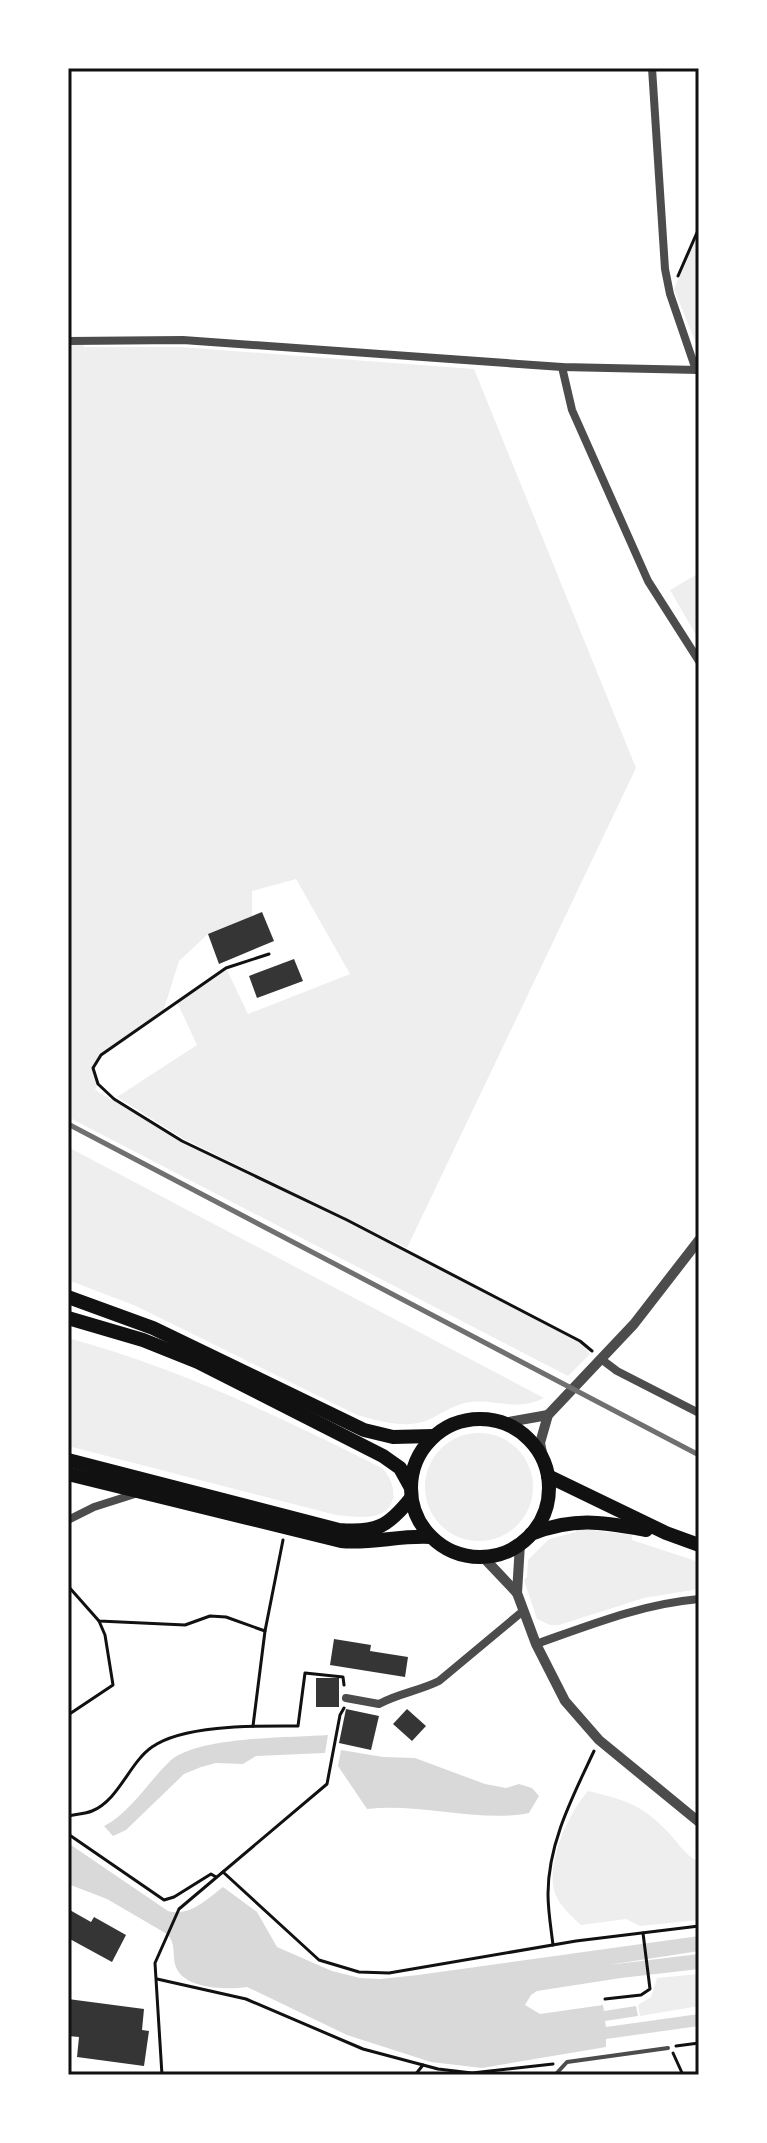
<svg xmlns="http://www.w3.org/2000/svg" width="767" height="2143" viewBox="0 0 767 2143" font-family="Roboto,sans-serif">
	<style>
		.green { fill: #eee }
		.water { fill: #d9d9d9 }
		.building { fill: #353535 }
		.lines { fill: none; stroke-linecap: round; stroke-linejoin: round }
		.path { stroke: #111; stroke-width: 3 }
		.service { stroke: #4c4c4c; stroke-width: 4 }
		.minor { stroke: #4c4c4c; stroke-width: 8 }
		.tertiary { stroke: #4c4c4c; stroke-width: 10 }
		.trunk { stroke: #111; stroke-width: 14 }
		.rail { stroke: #707070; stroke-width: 5 }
		.neatline { fill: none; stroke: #111; stroke-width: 3 }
	</style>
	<rect width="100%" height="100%" fill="#fff"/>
	<g class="green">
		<polygon points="699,231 699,351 674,289"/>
		<polygon points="86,340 83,347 180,347 474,369 636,768 407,1248 184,1139 117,1097 197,1045 177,1002 226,968 248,1014 350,974 296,879 252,891 252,916 208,934 179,961 163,1012 101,1055 93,1068 98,1084 95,1090 182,1141 347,1220 580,1341 590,1354 568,1376 68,1117 68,341"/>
		<polygon points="699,573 699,640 670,590"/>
		<path d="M68 1147 544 1398C515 1412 499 1399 470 1402 455 1404 443 1413 430 1419 408 1430 379 1421 357 1415L136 1306 68 1280Z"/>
		<path d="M68 1338C179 1368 280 1417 382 1468 394 1480 400 1503 382 1513 369 1520 350 1516 336 1515L68 1446Z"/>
		<circle cx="479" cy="1487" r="54"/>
		<polygon points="576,1528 632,1535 632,1540 699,1562 699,1589 644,1598 559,1625 550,1625 537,1619 524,1580 527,1577 528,1560 549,1539 576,1532"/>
		<path d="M588 1791C624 1800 640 1803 667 1831 679 1843 683 1854 699 1862V1920L640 1926 626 1919 581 1925C571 1916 557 1903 554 1890 547 1861 569 1812 588 1791Z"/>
		<polygon points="699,1974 699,2006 640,2016 638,2005 651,1997 657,1978"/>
	</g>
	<g class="water">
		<path d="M328 1735 325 1753 256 1756 243 1764 216 1763 201 1767 184 1774 126 1830 113 1836 104 1826C130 1813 149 1781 170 1761 198 1736 289 1738 328 1735Z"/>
		<path d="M341 1750 383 1757 415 1758 485 1784 506 1788 519 1784 532 1788 539 1796 529 1813C480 1823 421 1803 367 1809L338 1766Z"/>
		<path d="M68 1843 168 1911C190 1917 207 1899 223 1887L257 1912 277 1947 332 1971 360 1978 380 1979 418 1975 699 1936V1951L608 1965 699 1954V1969L621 1978 537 1991 531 1995 525 2005 540 2014 603 2005 604 2011 636 2006 638 2016 605 2021 606 2027 699 2014V2026L606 2039V2047L482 2068 431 2062 347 2035 247 1987C228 1990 189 1989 178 1971 170 1958 178 1945 167 1934L107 1899 68 1884Z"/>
	</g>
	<g class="building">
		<polygon points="262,912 274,941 219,964 208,934"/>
		<polygon points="294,959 303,981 257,998 249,976"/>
		<polygon points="334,1639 371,1645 370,1651 408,1657 405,1677 330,1665"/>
		<rect x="316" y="1678" width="23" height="29"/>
		<polygon points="346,1709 379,1716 371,1750 339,1743"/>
		<polygon points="407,1709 426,1726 412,1741 393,1724"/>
		<polygon points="68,1909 91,1922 94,1917 126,1935 112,1962 68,1938"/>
		<polygon points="68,1999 144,2009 142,2030 149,2031 144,2066 77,2057 79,2037 68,2036"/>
	</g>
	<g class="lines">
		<g class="path">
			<polyline points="678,276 699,228"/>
			<polyline points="269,954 226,968 101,1055 93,1068 98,1084 114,1099 182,1141 347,1220 580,1341 592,1351"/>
			<polyline points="68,1586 99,1621 185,1625 210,1616 226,1617 265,1631"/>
			<polyline points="68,1715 113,1685 105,1635 99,1621"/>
			<polyline points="253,1726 265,1631 283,1540"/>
			<path d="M68 1816C76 1814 85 1814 92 1811 119 1800 129 1763 152 1747 184 1724 260 1726 298 1726L305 1673 343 1677 344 1685"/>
			<polyline points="68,1834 164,1900 174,1897 211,1874 216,1877"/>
			<polyline points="223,1872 319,1960 359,1972 389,1973 576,1941 699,1926"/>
			<path d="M553 1945C551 1928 548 1911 548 1894 548 1843 573 1796 594 1751"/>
			<polyline points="157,1979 246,1999 363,2049 438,2069 472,2073 553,2064"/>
			<polyline points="605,1999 641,1995 650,1989 643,1933"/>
			<polyline points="676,2046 699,2043"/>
			<polyline points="673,2053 683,2075"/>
			<polyline points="162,2075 155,1963 179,1909 327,1784 340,1715 344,1708"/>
			<polyline points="415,2075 423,2065"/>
		</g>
		<polyline class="service" points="555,2075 567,2062 668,2048"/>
		<g class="minor">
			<polyline points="652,68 665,269 670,294 696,370"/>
			<polyline points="68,341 183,340 562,367 699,370"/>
			<polyline points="562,367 572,410 648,581 699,661"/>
			<polyline points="601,1359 617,1371 699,1413"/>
			<polyline points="68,1520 94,1507 138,1493"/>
			<path d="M536 1644C590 1625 642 1604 699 1599"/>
			<path d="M346 1698 379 1704C399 1693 419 1691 439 1681L523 1611"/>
		</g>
		<g class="tertiary">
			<polyline points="503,1423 548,1415"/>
			<polyline points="544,1462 540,1443 548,1415 634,1324 699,1240"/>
			<polyline points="520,1544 517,1593 536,1644 565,1701 599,1740 699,1822"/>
			<polyline points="483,1557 517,1593"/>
		</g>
		<g class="trunk">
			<polyline points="68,1297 153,1328 364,1430 393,1437 433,1436"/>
			<polyline points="68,1318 143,1340 198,1362 383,1456 400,1468 410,1486"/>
			<circle cx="480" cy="1488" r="69"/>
			<path d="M68 1460 339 1530C376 1533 388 1527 411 1498"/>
			<path d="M68 1474 341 1541C371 1544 400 1535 431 1537"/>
			<polyline points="548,1476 666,1533 699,1545"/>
			<path d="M531 1534C575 1517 601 1522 646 1530"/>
		</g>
		<polyline class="rail" points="68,1124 699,1455"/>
	</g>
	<rect width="767" height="2143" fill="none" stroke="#ffffff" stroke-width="140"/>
	<rect x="70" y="70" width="627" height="2003" class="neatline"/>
</svg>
